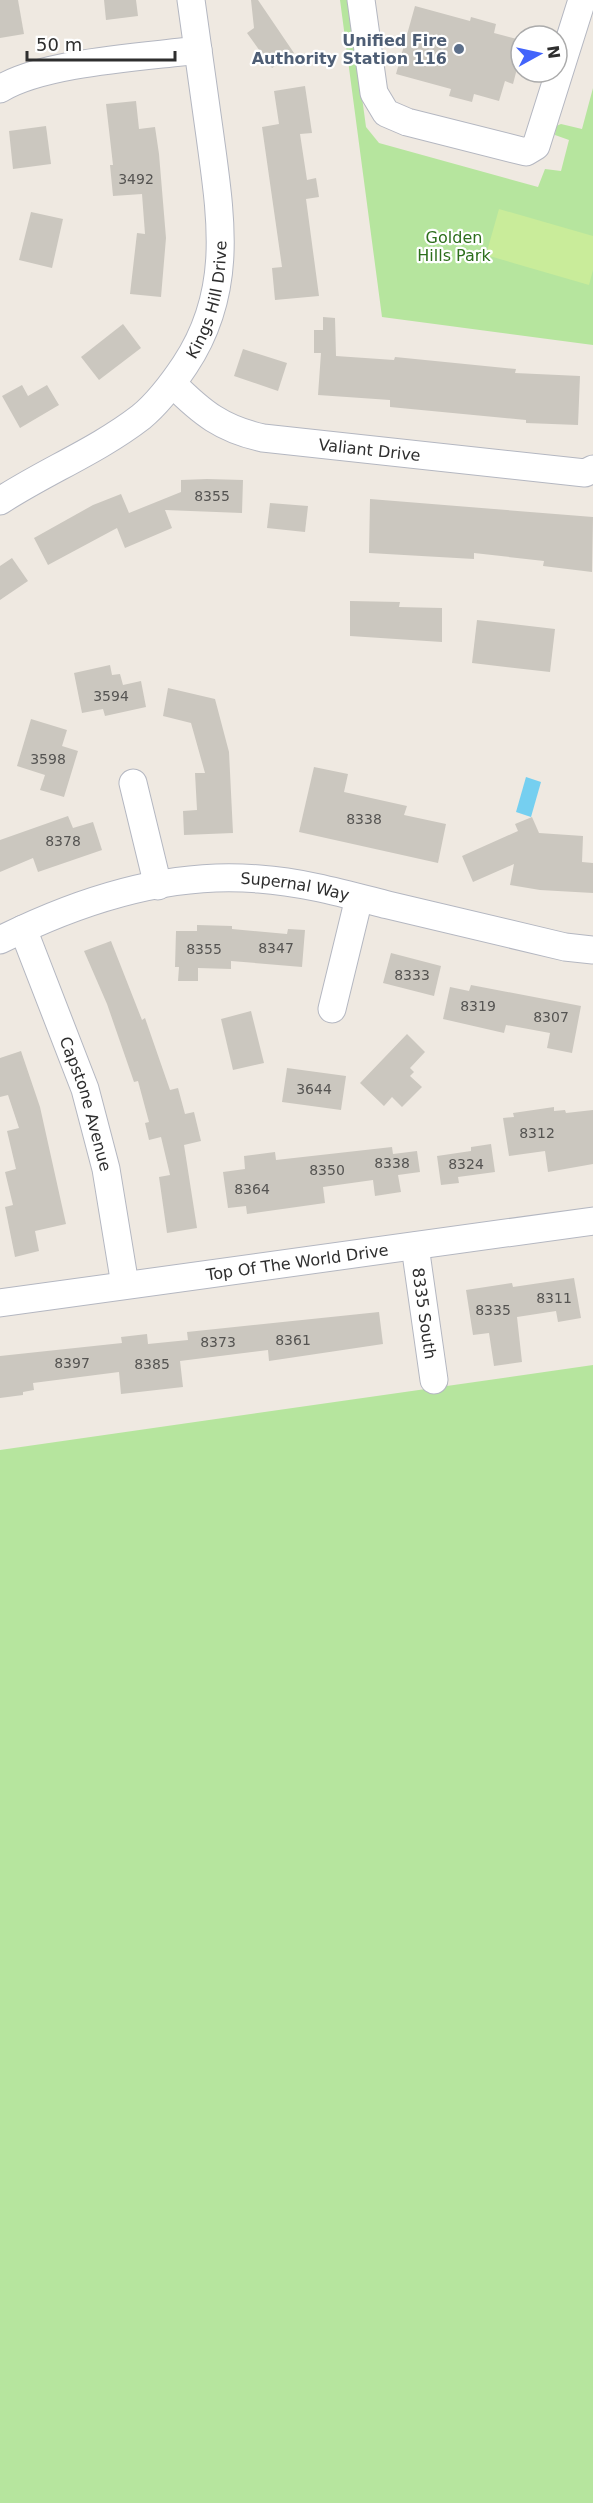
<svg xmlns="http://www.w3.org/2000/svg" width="593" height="2503" viewBox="0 0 593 2503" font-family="'DejaVu Sans',sans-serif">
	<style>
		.green { fill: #b6e59e }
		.pitch { fill: #c9ec9a }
		.water { fill: #75cff0 }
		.building { fill: #cbc7bf }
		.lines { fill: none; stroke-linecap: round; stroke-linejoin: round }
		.minor-casing { stroke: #b4b7c1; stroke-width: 29 }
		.minor { stroke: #fff; stroke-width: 27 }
		.service-dot { fill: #5c6f8a; stroke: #fff; stroke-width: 2 }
		.labels { text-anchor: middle; stroke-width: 4.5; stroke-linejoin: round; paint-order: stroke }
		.number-label { font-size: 14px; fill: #555452 }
		.service-label { font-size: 16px; font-weight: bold; fill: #4e5e75; stroke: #fff; text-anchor: end }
		.park-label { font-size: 16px; fill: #2c6e1b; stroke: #fff }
		.street-label { font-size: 16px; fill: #2e2e2e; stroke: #fff }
	</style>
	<rect width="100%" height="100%" fill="#efe9e1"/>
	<g class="green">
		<polygon points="340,0 349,0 366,127 379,143 538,187 545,169 561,171 569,140 555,135 556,126 561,124 582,129 593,88 593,345 382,317"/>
		<polygon points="593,1365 593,2503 0,2503 0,1450"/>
	</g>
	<polygon class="pitch" points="499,209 593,236 593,270 589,285 486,255"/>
	<polygon class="water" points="526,777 541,782 531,817 516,812"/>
	<g class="building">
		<polygon points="0,0 18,0 24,34 0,38"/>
		<polygon points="104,0 136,0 138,16 106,20"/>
		<polygon points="251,0 258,0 294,53 272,68 247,33 254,28"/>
		<polygon points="415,6 470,21 471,17 496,24 494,33 517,39 512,59 519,61 513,84 505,81 499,101 474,94 472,102 449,96 451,89 396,74"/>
		<polygon points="305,86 312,133 300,134 307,180 316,178 319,197 306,199 319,296 275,300 272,268 282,267 262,127 279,124 274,91"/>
		<polygon points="136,101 139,129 155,127 159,154 166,238 161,297 130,294 137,233 145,234 142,194 113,196 110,165 113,165 106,104"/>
		<polygon points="46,126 51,164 13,169 9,131"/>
		<polygon points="31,212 63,219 52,268 19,260"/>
		<polygon points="323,317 335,318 336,356 394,360 395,357 516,369 515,373 580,376 578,425 526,423 526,420 390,407 390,400 318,395 321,353 314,353 314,330 323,330"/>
		<polygon points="123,324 141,348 99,380 81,357"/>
		<polygon points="243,349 287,363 278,391 234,376"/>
		<polygon points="22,385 28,396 47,385 59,405 20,428 2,396"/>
		<polygon points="207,479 243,480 242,513 165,510 172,528 125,548 117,528 48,565 34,538 93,505 121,494 129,513 181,492 181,480"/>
		<polygon points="370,499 593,517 592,572 543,566 544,561 474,553 474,559 369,553"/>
		<polygon points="270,503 308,506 305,532 267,528"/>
		<polygon points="12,558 28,581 0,600 0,566"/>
		<polygon points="350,601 400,602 399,607 442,608 442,642 350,636"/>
		<polygon points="477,620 555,629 550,672 472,663"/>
		<polygon points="110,665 112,675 120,674 123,685 141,681 146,707 105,716 103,709 82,713 74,673"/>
		<polygon points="168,688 215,699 229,752 233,833 184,835 183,811 197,810 195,773 205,773 191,723 163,716"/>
		<polygon points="31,719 67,730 62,746 78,751 64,797 40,790 45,775 17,766"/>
		<polygon points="314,767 348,774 344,792 407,806 404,815 446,824 438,863 299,832"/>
		<polygon points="68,816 73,828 93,822 102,850 38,872 33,858 0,872 0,840"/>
		<polygon points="532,817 539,833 583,836 582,862 593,863 593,893 540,890 510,885 514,864 473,882 462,856 518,831 515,824"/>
		<polygon points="197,925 232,926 232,929 287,934 288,929 305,930 302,967 231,961 231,969 198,968 198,981 178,981 179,967 175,967 176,931 197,931"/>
		<polygon points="111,941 142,1020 145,1018 170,1090 178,1088 185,1114 194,1112 201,1141 184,1145 197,1228 167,1233 159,1177 170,1175 161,1137 149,1140 145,1123 149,1122 138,1081 134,1082 107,1004 84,951"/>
		<polygon points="391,953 441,966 434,996 383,983"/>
		<polygon points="471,985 581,1006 572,1053 547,1048 550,1033 506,1025 504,1033 443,1019 450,987 469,991"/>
		<polygon points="251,1011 264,1063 233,1070 221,1019"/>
		<polygon points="407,1034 425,1052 410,1068 414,1072 410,1076 422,1087 402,1107 392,1097 384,1106 360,1083"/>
		<polygon points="21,1051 40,1107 66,1224 35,1231 39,1251 15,1257 5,1207 13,1205 5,1172 16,1169 7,1131 19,1128 8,1095 0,1097 0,1058"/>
		<polygon points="287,1068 346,1076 341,1110 282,1102"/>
		<polygon points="554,1107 554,1111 565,1110 566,1113 593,1110 593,1164 548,1172 545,1151 509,1156 503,1118 514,1117 513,1113"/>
		<polygon points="491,1144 495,1172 458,1177 459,1183 441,1185 437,1156 471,1151 471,1147"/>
		<polygon points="392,1147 393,1154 417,1151 420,1172 398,1175 401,1192 375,1196 373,1180 323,1187 325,1203 247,1214 246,1206 228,1208 223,1172 245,1169 244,1156 275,1152 276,1160"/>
		<polygon points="574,1278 581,1318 558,1322 556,1311 517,1317 522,1362 494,1366 489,1333 473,1335 466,1290 512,1283 513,1287"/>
		<polygon points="379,1312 383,1344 269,1361 268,1350 180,1361 183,1387 121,1394 119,1372 33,1383 34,1390 23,1392 23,1395 0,1398 0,1356 122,1343 121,1337 147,1334 148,1344 188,1340 187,1332"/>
	</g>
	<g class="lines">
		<g class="minor-casing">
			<g id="minor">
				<polyline points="361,0 374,93 386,113 407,122 526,152 536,146 582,0"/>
				<path d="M0 89C44 62 144 57 198 50"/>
				<path id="s1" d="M173 384C202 413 222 429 263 438L585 473 593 469"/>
				<path id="s2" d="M0 501C46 471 97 451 141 417 158 403 173 383 185 365 234 291 221 218 210 136 204 90 197 45 191 0"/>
				<polyline points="133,783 158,886"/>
				<path id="s3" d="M23 929 85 1089 106 1169 125 1285"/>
				<path id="s4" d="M0 940C78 901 170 871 259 879 303 882 345 894 388 905 447 919 506 933 565 947L593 950"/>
				<polyline points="332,1009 359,898"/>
				<path id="s5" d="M415 1246 434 1380"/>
				<path id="s6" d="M0 1303 593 1221"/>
			</g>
		</g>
		<use href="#minor" class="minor"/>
	</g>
	<circle class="service-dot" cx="459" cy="49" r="6"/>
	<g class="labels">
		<g class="number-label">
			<text x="136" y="184">3492</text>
			<text x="212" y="501">8355</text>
			<text x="111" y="701">3594</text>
			<text x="48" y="764">3598</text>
			<text x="364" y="824">8338</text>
			<text x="63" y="846">8378</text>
			<text x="276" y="953">8347</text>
			<text x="204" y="954">8355</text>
			<text x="412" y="980">8333</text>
			<text x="478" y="1011">8319</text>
			<text x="551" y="1022">8307</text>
			<text x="314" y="1094">3644</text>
			<text x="537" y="1138">8312</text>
			<text x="392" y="1168">8338</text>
			<text x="466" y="1169">8324</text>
			<text x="327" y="1175">8350</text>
			<text x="252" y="1194">8364</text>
			<text x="554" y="1303">8311</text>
			<text x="493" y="1315">8335</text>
			<text x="293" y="1345">8361</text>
			<text x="218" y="1347">8373</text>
			<text x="72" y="1368">8397</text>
			<text x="152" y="1369">8385</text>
		</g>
		<g class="service-label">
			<text x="447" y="46">Unified Fire<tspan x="447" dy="18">Authority Station 116</tspan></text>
		</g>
		<g class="park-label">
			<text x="454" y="243">Golden<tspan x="454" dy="18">Hills Park</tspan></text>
		</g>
		<g class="street-label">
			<text dy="6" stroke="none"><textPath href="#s2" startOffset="303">Kings Hill Drive</textPath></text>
			<text dy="6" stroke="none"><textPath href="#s1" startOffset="214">Valiant Drive</textPath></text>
			<text dy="6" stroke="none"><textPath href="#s4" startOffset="306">Supernal Way</textPath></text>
			<text dy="6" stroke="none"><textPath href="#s3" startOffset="186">Capstone Avenue</textPath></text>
			<text dy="6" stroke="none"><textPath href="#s6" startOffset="300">Top Of The World Drive</textPath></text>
			<text dy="6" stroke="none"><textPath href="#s5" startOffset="68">8335 South</textPath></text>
		</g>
	</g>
	<g transform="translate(539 54) rotate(82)"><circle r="28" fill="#ffffff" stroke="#ababab" stroke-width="1.5"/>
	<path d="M0-4.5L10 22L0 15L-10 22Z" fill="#4264fb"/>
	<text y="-9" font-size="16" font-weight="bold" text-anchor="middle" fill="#2e2e2e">N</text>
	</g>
	<path d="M27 51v9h148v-9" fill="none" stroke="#2e2e2e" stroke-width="3"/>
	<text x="36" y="51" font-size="18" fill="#2e2e2e" stroke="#ffffff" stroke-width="4.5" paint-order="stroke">50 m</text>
</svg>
